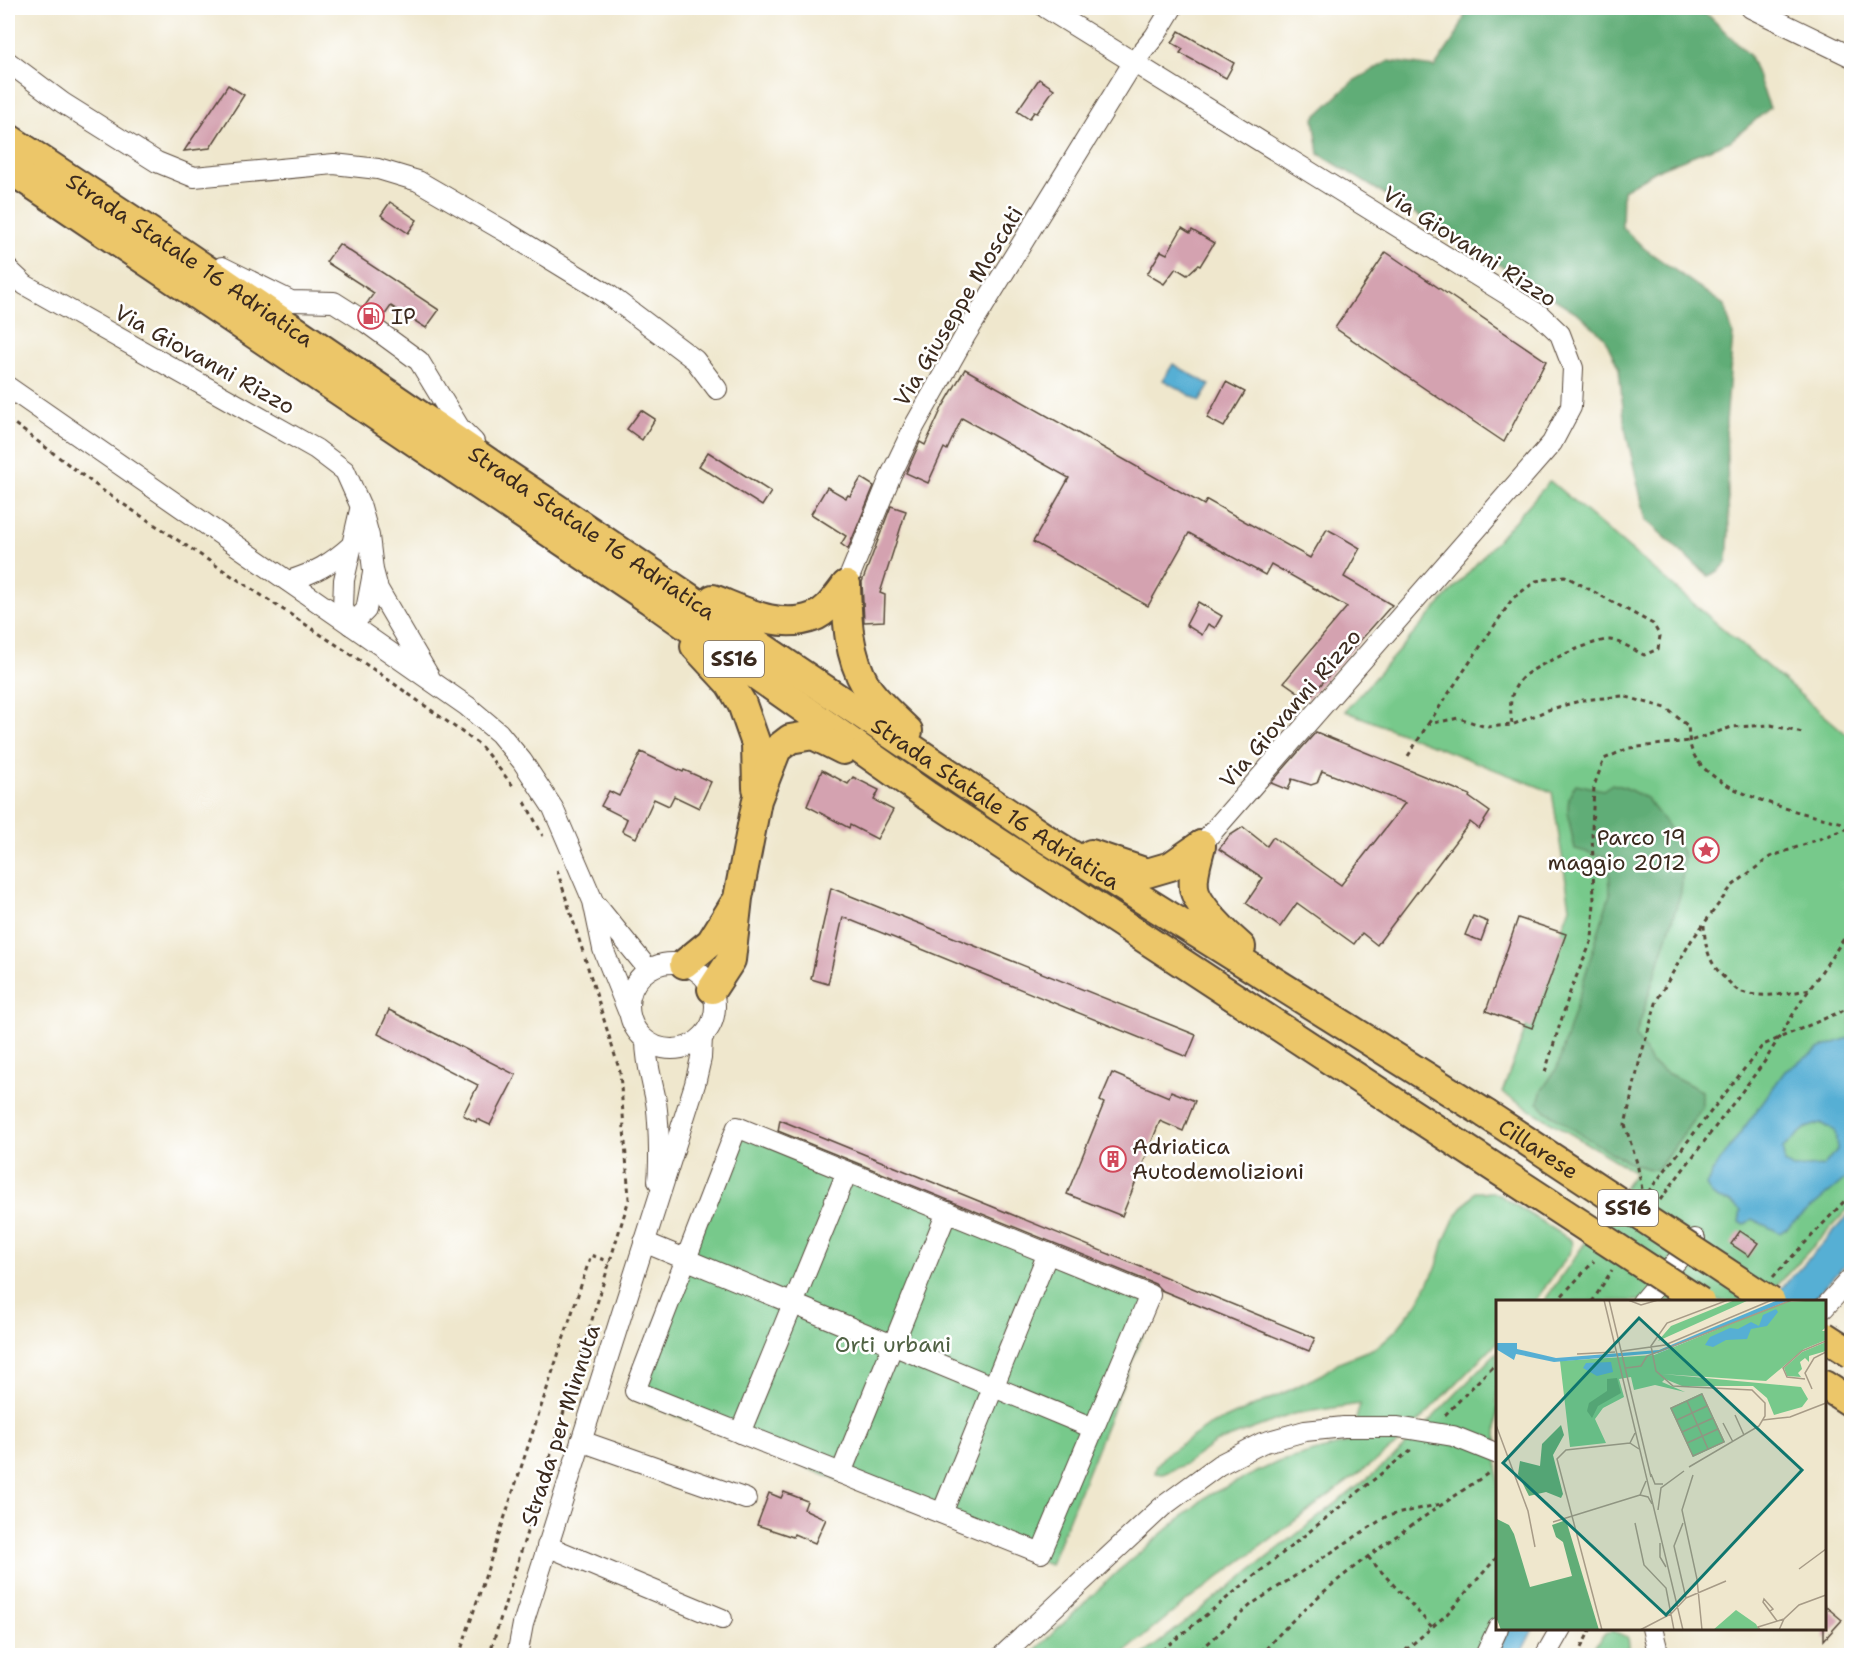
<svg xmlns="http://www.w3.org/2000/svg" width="1859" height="1663" viewBox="0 0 1859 1663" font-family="'Shantell Sans',sans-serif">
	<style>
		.green { fill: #77c98b; stroke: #597a54; stroke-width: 1.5 }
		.forest { fill: #61ad77; stroke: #4e6c4a; stroke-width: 1.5 }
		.water { fill: #56afd4; stroke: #486c79; stroke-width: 1.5; fill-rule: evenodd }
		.building { fill: #d4a2b0 }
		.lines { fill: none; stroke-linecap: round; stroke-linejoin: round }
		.minor-casing { stroke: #564638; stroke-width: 22 }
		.highway-casing { stroke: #564638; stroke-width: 32 }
		.path { stroke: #564638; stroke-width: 3; stroke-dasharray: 4.5 4.5; stroke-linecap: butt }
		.minor { stroke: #fff; stroke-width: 20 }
		.highway { stroke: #ecc669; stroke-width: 28 }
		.minor-bridge-casing { stroke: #564638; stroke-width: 22; stroke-linecap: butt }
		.highway-bridge-casing { stroke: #564638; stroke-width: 32; stroke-linecap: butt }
		.minor-bridge { stroke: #fff; stroke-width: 20 }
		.highway-bridge { stroke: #ecc669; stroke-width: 28 }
		.labels { text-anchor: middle; stroke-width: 5; stroke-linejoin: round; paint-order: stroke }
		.shield { fill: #fff; stroke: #766a62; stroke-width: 1.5 }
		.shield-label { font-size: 21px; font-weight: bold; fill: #3b2a1e }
		.street-label { font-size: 22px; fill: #3b2a1e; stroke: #fff }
		.poi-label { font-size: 22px; fill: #3b2a1e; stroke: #fff; text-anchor: start }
		.park-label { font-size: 22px; fill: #506244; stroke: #fff }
		.inset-road { fill: none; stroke: #a79b87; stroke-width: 1.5 }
		.view { fill: #0f766e; fill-opacity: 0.15; stroke: #0f766e; stroke-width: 3 }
		.inset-edge { fill: none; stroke: #3b2a1e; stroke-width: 3 }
	</style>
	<rect width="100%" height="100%" fill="#fff"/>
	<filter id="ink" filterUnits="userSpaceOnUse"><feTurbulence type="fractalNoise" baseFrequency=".0167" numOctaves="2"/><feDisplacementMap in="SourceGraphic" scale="12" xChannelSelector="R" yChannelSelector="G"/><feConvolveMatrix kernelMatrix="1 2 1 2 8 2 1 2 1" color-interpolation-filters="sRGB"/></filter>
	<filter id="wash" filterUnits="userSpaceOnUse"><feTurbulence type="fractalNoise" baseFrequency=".008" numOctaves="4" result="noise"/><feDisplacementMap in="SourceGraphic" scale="24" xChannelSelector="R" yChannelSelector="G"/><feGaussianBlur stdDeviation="1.35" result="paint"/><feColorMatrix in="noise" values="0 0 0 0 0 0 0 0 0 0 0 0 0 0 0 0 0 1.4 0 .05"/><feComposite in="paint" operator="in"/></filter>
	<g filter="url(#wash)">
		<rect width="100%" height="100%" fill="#efe7cd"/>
		<g class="green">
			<polygon points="1550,481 1851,738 1851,1206 1762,1301 1544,1301 1635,1172 1502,1093 1570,907 1552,792 1345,711"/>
			<polygon points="735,1120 1160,1292 1050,1565 627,1396"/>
			<polygon points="1475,1192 1493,1192 1501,1196 1571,1240 1572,1246 1569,1254 1535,1301 1498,1302 1497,1342 1394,1447 1182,1605 1121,1655 1029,1656 1118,1571 1207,1496 1278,1462 1350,1442 1360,1404 1293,1414 1215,1443 1185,1464 1163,1474 1155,1473 1157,1465 1165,1455 1207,1427 1286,1392 1322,1374 1339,1362 1377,1347 1397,1329 1419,1301 1437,1266 1444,1241 1455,1217"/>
			<polygon points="1497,1352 1498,1628 1494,1655 1142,1656 1391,1460"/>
			<polygon points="1613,1631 1628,1637 1630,1655 1588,1655 1605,1633"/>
		</g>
		<g class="forest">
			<polygon points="1468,8 1688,8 1709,16 1750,56 1770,108 1730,141 1661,168 1623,190 1622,227 1645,249 1724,305 1733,334 1726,423 1729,532 1727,562 1719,571 1708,576 1646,520 1625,428 1619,369 1604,337 1579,314 1319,154 1314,118 1353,81 1389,61 1435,67 1456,36"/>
			<path d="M1576 784 1603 790 1612 784 1624 787 1646 798 1669 827 1684 856 1681 892 1636 1035 1651 1063 1667 1073 1702 1091V1108L1658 1169C1633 1173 1568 1125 1545 1110L1538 1102 1542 1090 1557 1068 1610 894 1609 858 1575 849C1571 827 1561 803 1576 784Z"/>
		</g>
		<g class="water">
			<polygon points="1173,364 1210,385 1200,401 1163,380"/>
			<path d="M1851 1037V1174L1781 1233 1752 1219 1744 1225 1739 1222 1741 1211 1729 1201C1718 1201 1710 1195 1706 1185L1713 1171 1785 1071 1821 1048ZM1821 1123 1835 1131 1837 1150 1823 1166 1793 1168 1784 1162 1783 1148 1806 1128Z"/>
			<polygon points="1851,1212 1851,1259 1812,1301 1769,1302"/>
			<polygon points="1508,1629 1533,1629 1520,1655 1496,1656"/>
		</g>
		<g id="blocks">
			<g class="building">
				<polygon points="1179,31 1234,63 1226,78 1180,53 1183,49 1172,43"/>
				<polygon points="1039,79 1054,89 1037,113 1034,112 1029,119 1017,111"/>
				<polygon points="228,85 244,95 210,148 184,151"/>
				<polygon points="390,202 417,220 408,233 381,215"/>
				<polygon points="1182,228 1190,233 1192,230 1214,243 1200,266 1198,265 1187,275 1176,268 1164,284 1147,274 1161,251 1167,254"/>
				<polygon points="339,244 439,310 426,328 391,306 382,319 364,307 374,293 326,262"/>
				<polygon points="1386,252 1546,361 1504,442 1335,328"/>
				<polygon points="965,369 1204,505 1207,500 1310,558 1327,529 1338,535 1360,548 1344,577 1392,605 1308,699 1284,682 1347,607 1271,564 1265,575 1189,533 1148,606 1033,542 1069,478 962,418 947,450 944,448 928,483 906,473 920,442 925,445 942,408"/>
				<polygon points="1226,382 1245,392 1224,427 1207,418"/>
				<polygon points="641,410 655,419 642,440 627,429"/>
				<polygon points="708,452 771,492 762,506 699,466"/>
				<polygon points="861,478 874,486 848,549 841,544 846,536 811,514 827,487 846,498 848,495 850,496"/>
				<polygon points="891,506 906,511 880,593 885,595 884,621 864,622 862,582"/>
				<polygon points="1198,602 1222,616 1215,628 1208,624 1202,635 1186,625"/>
				<polygon points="1316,732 1470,795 1469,797 1490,812 1479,829 1470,822 1377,945 1362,933 1354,944 1297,903 1280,927 1246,903 1263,878 1219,849 1229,836 1243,827 1267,846 1273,837 1341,885 1405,803 1322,771 1317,783 1311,785 1292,779 1288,790 1271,783"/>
				<polygon points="641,752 683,772 684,770 711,782 699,808 674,796 669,806 654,799 636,838 622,831 627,819 601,806 609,791 619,796"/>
				<polygon points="822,770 848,784 853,777 879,790 874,800 893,810 877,839 850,825 849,828 807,806"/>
				<polygon points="831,888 1196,1035 1187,1057 843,917 828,984 811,979"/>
				<polygon points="1473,916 1488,922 1481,941 1465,935"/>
				<polygon points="1518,918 1566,934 1532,1028 1486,1011"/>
				<polygon points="389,1010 516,1075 490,1125 477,1119 476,1122 463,1115 478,1085 378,1034"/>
				<polygon points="1112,1073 1169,1097 1171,1091 1195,1101 1183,1131 1160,1121 1122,1216 1067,1194 1104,1103 1100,1101"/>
				<polygon points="780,1120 1315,1338 1309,1351 1161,1290 1155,1284 778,1131"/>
				<polygon points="1740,1231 1758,1243 1749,1256 1731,1244"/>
				<polygon points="784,1492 807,1501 804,1509 826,1519 815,1543 794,1534 793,1537 757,1525 769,1493 781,1498"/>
				<polygon points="1824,1605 1842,1620 1824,1640"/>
			</g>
		</g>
	</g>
	<g filter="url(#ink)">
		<use href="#blocks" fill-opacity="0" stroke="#564638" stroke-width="1.5"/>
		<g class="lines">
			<g class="minor-casing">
				<g id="minor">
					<polyline points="1046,8 1540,315 1560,334 1573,368 1571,407 1552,443 1201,845"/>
					<polyline points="1751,8 1852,57"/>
					<polyline points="8,62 63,103 157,162 194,177 334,164 378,169 418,181 506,232 609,295 695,360 717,389"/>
					<polyline points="222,267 291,301 334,302 367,323 419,361 459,427 474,442"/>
					<polyline points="8,269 25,285 316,449 345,471 361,507 369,536 373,570 378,589 429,676"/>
					<polyline points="8,387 351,625 467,706 499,733 522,761 553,808 593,901 603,949 628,1011"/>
					<path d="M288 581C315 573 331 564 352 545"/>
					<polyline points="846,585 891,475 915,425 965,336 1133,63 1155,36 1172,8"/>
					<polyline points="351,625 343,608 344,580 360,510"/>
					<polyline points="351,625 366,610 373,573"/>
					<polyline points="597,906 648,969"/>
					<circle cx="672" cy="1006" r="43"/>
					<path d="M646 1041C646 1061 651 1077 655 1096 659 1116 660 1161 658 1181"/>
					<polygon points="737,1127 1150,1295 1041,1553 635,1391"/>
					<polyline points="644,1242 1093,1428"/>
					<polyline points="1642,1302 1695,1239"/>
					<polyline points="1824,1308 1852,1277"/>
					<polyline points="740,1433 847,1172"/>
					<polyline points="581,1441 746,1499"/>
					<polyline points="841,1473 947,1212"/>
					<polyline points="942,1513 1048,1253"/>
					<polyline points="547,1546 722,1619"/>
					<polyline points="1652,1628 1659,1656"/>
					<polyline points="517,1656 523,1624 695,1084 701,1058 702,1037"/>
					<polyline points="1002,1656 1162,1507 1219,1465 1262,1443 1305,1431 1344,1427"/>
					<polyline points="1485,1656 1498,1628"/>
					<polyline points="1545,1656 1561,1628"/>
				</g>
			</g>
			<g class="highway-casing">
				<g id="highway">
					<path id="s1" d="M8 138 182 253 507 475 1048 840 1486 1114"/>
					<polyline points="8,168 650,600 926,795 1463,1147"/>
					<path d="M846 585C847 620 848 655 866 686 875 701 895 718 908 731"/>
					<path d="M713 599C744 611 779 630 813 617 827 612 837 597 846 585"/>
					<polyline points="695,646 730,684 742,704 756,744 757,788"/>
					<path d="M1201 845C1198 858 1192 874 1194 888 1196 905 1228 936 1241 947"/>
					<polyline points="1091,854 1147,873 1171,866 1201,845"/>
					<polyline points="684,964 711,942 734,905"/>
					<polyline points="712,989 731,960 738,898 757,800 777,749 790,739 813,735 843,750"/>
					<polyline points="1824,1385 1852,1403"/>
				</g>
			</g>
			<g class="path">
				<polyline points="8,419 105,492 379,673 480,745 514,787"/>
				<path d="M1428 724 1513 598 1536 581 1565 576 1653 624 1660 636 1658 649 1644 655C1634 650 1622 642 1610 640 1597 638 1531 667 1522 678 1508 694 1510 706 1512 725"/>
				<path d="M1408 756 1428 724 1459 718 1486 727 1512 725 1548 710 1583 700 1623 696 1666 708 1688 726C1689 734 1689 745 1693 753 1712 795 1809 815 1852 825"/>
				<polyline points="525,802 543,836"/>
				<polyline points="557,870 583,952"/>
				<path d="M1704 925C1705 950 1710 966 1729 982 1732 985 1736 990 1740 991 1757 999 1792 994 1809 989"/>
				<polyline points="1545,1072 1571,989 1592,940 1594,901 1592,830 1594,786 1604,759 1629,748 1690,741 1732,727 1771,725 1802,733"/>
				<polyline points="1642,1189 1637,1163 1625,1125 1640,1059 1657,1000 1691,941 1732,886 1770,857 1852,827"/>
				<polyline points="1648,1192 1763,1045 1847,1009 1852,1009"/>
				<polyline points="1660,1200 1765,1061 1798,1006 1852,927"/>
				<polyline points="1773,1277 1852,1193"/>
				<polyline points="1556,1302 1594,1261"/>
				<polyline points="1592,1302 1612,1270"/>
				<polyline points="1846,1323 1852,1314"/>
				<polyline points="1445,1415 1498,1361"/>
				<polyline points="1368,1557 1432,1627"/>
				<polyline points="459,1656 591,1255 610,1262"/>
				<polyline points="489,1656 629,1199 620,1072 585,958"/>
				<polyline points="1155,1656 1413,1448"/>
				<polyline points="1194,1656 1252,1604 1387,1516 1441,1504"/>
				<path d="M1260 1656C1323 1580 1410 1527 1490 1472"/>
				<polyline points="1399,1656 1446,1615 1498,1556"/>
				<polyline points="1577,1656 1591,1628"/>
			</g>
			<use href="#minor" class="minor"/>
			<use href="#highway" class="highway"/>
			<g class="minor-bridge-casing">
				<polyline id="minor-bridge" points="1344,1427 1398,1427 1453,1436 1498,1454"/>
			</g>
			<g class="highway-bridge-casing">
				<g id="highway-bridge">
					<path id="s2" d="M1486 1114 1771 1302"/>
					<polyline points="1463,1147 1700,1302"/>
					<polyline points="1824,1336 1852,1354"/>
				</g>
			</g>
			<use href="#minor-bridge" class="minor-bridge"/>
			<use href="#highway-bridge" class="highway-bridge"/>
		</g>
	</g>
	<defs>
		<g id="fuel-ring" transform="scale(1.35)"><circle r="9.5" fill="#fff" stroke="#d1495b" stroke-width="1.5"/><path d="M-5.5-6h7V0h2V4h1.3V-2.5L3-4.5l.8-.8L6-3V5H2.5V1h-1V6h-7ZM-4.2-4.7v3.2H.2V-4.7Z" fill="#d1495b"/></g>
		<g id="sight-ring" transform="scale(1.35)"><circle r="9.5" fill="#fff" stroke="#d1495b" stroke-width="1.5"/><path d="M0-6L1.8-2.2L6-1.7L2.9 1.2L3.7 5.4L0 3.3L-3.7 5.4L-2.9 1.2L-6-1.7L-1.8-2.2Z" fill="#d1495b"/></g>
		<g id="building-ring" transform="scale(1.35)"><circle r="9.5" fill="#fff" stroke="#d1495b" stroke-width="1.5"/><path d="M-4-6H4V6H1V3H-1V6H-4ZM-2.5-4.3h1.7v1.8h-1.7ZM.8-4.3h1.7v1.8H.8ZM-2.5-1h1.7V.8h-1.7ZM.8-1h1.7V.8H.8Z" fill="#d1495b"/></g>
	</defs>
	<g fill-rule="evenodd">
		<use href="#fuel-ring" x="371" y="316"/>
		<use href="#sight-ring" x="1706" y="850"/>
		<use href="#building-ring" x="1113" y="1159"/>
	</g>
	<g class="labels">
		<g class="shield">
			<rect x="704" y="641" width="60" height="36" rx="4.5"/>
			<rect x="1598" y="1190" width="60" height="36" rx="4.5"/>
		</g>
		<g class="shield-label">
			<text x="734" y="666">SS16</text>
			<text x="1628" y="1215">SS16</text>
		</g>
		<g class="street-label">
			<text transform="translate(1470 246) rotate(33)" y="8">Via Giovanni Rizzo</text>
			<text dy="8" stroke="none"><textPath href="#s1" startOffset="219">Strada Statale 16 Adriatica</textPath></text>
			<text transform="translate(958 306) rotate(-59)" y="8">Via Giuseppe Moscati</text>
			<text transform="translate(205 359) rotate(29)" y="8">Via Giovanni Rizzo</text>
			<text dy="8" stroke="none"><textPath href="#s1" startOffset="705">Strada Statale 16 Adriatica</textPath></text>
			<text transform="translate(1290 708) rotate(-49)" y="8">Via Giovanni Rizzo</text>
			<text dy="8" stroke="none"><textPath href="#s1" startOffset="1191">Strada Statale 16 Adriatica</textPath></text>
			<text dy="8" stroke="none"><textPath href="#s2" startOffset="63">Cillarese</textPath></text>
			<text transform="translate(560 1425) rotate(-72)" y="8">Strada per Minnuta</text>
		</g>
		<g class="poi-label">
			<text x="391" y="324">IP</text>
			<text x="1686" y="845" text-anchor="end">Parco 19<tspan x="1686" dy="25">maggio 2012</tspan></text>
			<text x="1132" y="1154">Adriatica<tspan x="1132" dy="25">Autodemolizioni</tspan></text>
		</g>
		<g class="park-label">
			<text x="893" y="1352">Orti urbani</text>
		</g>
	</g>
	<g transform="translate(1496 1300)">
		<rect width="330" height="330" fill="#efe7cd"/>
		<path d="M239 0H253L162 41 175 26ZM330 0V27L326 31H330V40L308 49 270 81 166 74 305 87 312 99 306 107 278 115 271 98 257 86H186L169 79 166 82 189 92 159 85 138 90 135 77 123 79 128 97 107 108 99 119 110 143 74 147 64 61 158 55 289 2ZM330 42V51L313 56V62L309 58 304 62 306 69 302 73 305 77 291 76 288 68 306 52ZM206 93 229 142 197 157 174 108ZM240 310 260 324 263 330H217Z" fill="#77c98b"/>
		<path d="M121 78 125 93 102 106 96 118 91 111 93 103 111 91V79ZM65 125 68 135 57 155 67 194 65 198 50 192 33 196 22 174 24 161 44 166 46 144ZM1 219 13 225 18 234 34 287 76 276 67 242 60 237 56 225 70 220 103 330H5L0 317Z" fill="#61ad77"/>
		<path d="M282 0H294L162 53 58 62 20 54 18 60 0 49V43H21V49L60 58 163 50ZM280 9 282 12 271 26 255 29 251 39 230 40 217 47 209 45 214 37 234 28 242 29 255 22 263 26 267 15ZM115 62 117 72 101 76 87 68 90 63Z" fill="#56afd4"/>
		<path class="inset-road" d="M108 0 187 330M113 0 155 177M132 0 145 5 162 0M126 51 169 45 276 0M81 54 119 52M130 68 145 66 151 56 296 0M309 79 291 77 287 68 306 51 330 41M316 89 309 73 318 58 330 52M206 94 228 142 197 156 175 108ZM191 101 212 149M239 115 248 135M181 120 211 106M267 120 294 117 330 103M227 123 237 142M0 125 32 211 39 247M186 132 217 118M139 133 134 143 143 149M191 143 222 129M193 167 263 126 269 116V103L256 90 177 86 160 71 155 46 171 23 232 0M155 174 159 184H167M197 175 186 210 201 279 206 330M150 181 144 195 152 197 156 204M162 210 165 188 188 171M57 222 144 195M139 223 148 265 170 288 178 330M164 243V257L170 267M303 269 330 249M190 298 230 281M274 311 277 309 268 299 267 302 281 321M106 330 61 159 70 150 134 143M144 330 175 314 190 298 178 246 187 223M264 330 262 327 288 319M283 330 288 319 303 305 330 295"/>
		<path class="view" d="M143 18 306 170 170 315 7 163Z"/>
		<rect width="330" height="330" class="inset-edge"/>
	</g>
	<rect width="1859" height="1663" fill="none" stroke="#fff" stroke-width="30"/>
</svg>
